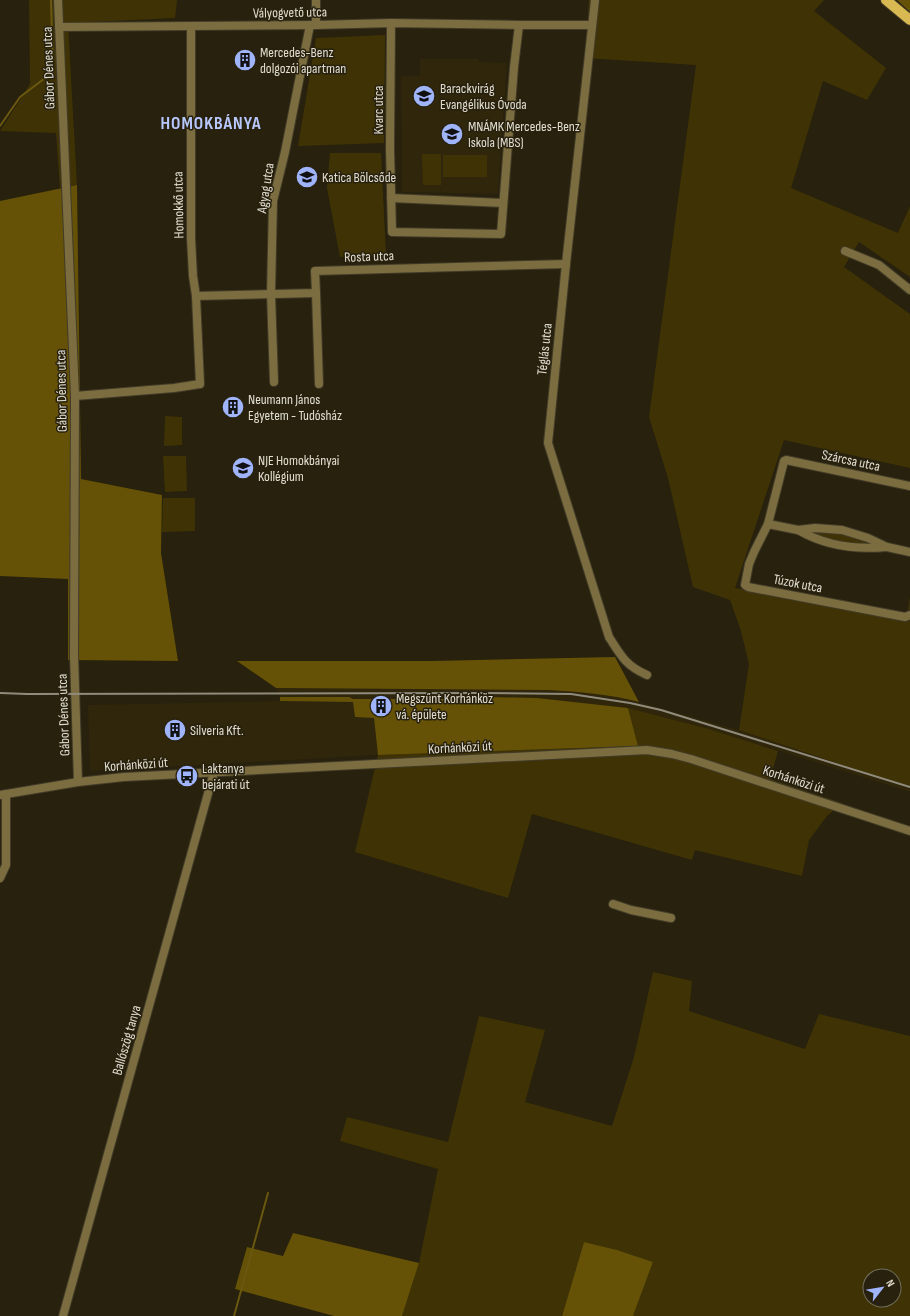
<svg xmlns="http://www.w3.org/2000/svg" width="910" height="1316" viewBox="0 0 910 1316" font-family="'Sofia Sans Condensed',sans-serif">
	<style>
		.built { fill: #2f260b }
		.green { fill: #3f3305; fill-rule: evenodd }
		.forest { fill: #655206 }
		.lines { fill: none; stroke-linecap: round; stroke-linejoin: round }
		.stream { stroke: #6b5810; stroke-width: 2 }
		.minor-casing { stroke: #413b28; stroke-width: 10 }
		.major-casing { stroke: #413b28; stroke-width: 12 }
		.minor { stroke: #7b6d3f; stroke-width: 8 }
		.major { stroke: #d8b952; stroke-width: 10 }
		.rail { stroke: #908b7c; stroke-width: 2 }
		.labels { text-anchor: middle; stroke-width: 3; stroke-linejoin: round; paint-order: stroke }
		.street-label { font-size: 14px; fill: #e1ddd1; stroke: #27210d }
		.poi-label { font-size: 14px; fill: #e1ddd1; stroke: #27210d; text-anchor: start }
		.district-label { font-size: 18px; font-weight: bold; letter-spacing: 1px; fill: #b8c7ff; stroke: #27210d }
	</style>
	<rect width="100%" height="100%" fill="#27210d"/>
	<g class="built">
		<polygon points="420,59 478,59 479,62 507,63 498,194 402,192 401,76 420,76"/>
		<polygon points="276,688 548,690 582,692 613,695 639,702 739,730 866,773 910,786 910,792 709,729 628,708 537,698 449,696 446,699 353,699 349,697 280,697"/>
		<polygon points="280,701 353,702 374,718 378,755 90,771 88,705"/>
	</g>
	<g class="green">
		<polygon points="29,0 177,0 175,18 68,23 77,185 60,188 56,133 0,131 30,84"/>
		<polygon points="589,0 824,0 814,11 886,68 867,100 823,81 791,188 898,233 910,206 910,277 859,242 844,267 910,314 910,468 784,440 735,588 907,618 910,596 910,786 866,773 739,730 749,664 741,631 730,600 693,587 668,478 649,417 696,65 585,58"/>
		<polygon points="385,35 384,143 298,146 316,38"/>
		<polygon points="330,153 381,153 386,255 340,257 327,188"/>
		<polygon points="422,154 441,154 441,185 423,185"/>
		<rect x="443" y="155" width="44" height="22"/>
		<polygon points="165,416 182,417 182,445 164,446"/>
		<polygon points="163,456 186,456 187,491 165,492"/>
		<polygon points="163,498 195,498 195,531 162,532"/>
		<polygon points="814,530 848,535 873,544 846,544 810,533"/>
		<polygon points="628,708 709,729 778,751 770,779 842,803 827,816 809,840 802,876 695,850 692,860 532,814 508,898 355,852 378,755 638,746"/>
		<path d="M653 972 692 981 689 1011 805 1049 819 1014 910 1036V1316H633L653 1262 617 1250 584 1242 562 1316H402L419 1263 438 1169 340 1141 347 1117 448 1142 479 1016 545 1030 525 1102 612 1126 634 1057ZM870 1276H894V1300H870Z"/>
	</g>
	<g class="forest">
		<polygon points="897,0 910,0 910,12"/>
		<polygon points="77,185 81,479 162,495 161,553 178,661 68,660 68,579 0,576 0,201"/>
		<path d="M615 657 639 702C609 694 579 692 548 690L276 688 237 661H433Z"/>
		<polygon points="449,696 537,698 628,708 638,746 378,755 374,718 355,717 353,702 280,701 280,697 349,697 353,699 446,699"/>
		<polygon points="293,1233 419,1263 402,1316 334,1316 235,1289 247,1247 283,1256"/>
		<polygon points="584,1242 617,1250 653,1262 633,1316 562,1316"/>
	</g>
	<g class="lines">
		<g class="stream">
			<polyline points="0,126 20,97 53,72 51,0"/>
			<polyline points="234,1316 268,1193"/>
		</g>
		<g class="minor-casing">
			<g id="minor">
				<polyline points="58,0 75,396 74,655 78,782"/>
				<path d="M595 0 566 264 548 443 609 637C621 656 626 666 647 675"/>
				<polyline points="391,23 390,148 392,232 501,234 514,67 519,25"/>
				<polyline points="316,25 316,0"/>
				<polyline points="59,27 316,25 391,23 519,25 592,25"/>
				<polyline points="391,198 503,203"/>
				<polyline points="845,251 879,265 910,290"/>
				<polyline points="316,293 319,384"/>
				<polyline points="196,296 316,293 315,271 566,264"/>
				<polyline points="274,382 271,294 273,201 285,152 310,25"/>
				<polyline points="75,396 174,388 200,384 196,296 193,276 191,238 191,26"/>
				<polyline points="910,486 786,460 784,461 768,524 754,552 749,564 745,585 748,587 905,617 910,615"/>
				<polyline points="768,524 798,530 815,528 842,530 868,538 887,547 910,552"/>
				<path d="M798 530C826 546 855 550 886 547"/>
				<polyline points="0,795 78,782 124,777 647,750 672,754 691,759 910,831"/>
				<polyline points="0,878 6,865 6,794"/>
				<polyline points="613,904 631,910 671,918"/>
				<polyline points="63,1316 214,772"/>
			</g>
		</g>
		<g class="major-casing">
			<polyline id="major" points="886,0 910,20"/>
		</g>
		<use href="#minor" class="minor"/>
		<use href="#major" class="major"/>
		<polyline class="rail" points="0,693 27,694 481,693 571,694 630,703 661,710 910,787"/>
	</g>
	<defs>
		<g id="building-disc" transform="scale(1.15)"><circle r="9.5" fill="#a0b3fd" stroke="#27210d"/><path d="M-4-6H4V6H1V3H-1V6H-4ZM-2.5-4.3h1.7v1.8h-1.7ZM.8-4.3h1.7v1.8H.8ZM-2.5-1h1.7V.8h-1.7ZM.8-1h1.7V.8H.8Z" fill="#111"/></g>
		<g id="school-disc" transform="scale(1.15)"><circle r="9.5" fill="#a0b3fd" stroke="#27210d"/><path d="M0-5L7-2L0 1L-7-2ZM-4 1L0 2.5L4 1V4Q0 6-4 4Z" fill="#111"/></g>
		<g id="university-disc" transform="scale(1.15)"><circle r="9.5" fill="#a0b3fd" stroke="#27210d"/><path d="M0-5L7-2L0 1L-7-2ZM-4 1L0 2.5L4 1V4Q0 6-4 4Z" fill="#111"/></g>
		<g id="bus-disc" transform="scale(1.15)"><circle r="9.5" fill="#a0b3fd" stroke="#27210d"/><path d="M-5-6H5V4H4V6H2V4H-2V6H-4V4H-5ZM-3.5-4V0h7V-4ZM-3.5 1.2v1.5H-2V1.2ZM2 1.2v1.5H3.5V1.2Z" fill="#111"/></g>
	</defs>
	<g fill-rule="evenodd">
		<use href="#building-disc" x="245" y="60"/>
		<use href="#school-disc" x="424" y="96"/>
		<use href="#school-disc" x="452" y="134"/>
		<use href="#school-disc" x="307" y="177"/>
		<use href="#building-disc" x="233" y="407"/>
		<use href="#university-disc" x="243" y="468"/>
		<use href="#building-disc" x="381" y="706"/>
		<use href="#building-disc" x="175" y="730"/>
		<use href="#bus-disc" x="187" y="776"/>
	</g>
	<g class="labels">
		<g class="street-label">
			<text transform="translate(290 12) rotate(-1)" y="5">Vályogvető utca</text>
			<text transform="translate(48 68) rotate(-92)" y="5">Gábor Dénes utca</text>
			<text transform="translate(378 110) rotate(-90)" y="5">Kvarc utca</text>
			<text transform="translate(265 188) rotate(-81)" y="5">Agyag utca</text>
			<text transform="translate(178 205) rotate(-91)" y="5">Homokkő utca</text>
			<text transform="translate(369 256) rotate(-2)" y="5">Rosta utca</text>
			<text transform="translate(544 349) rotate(-84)" y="5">Téglás utca</text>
			<text transform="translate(61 391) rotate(-91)" y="5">Gábor Dénes utca</text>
			<text transform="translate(851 460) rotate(12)" y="5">Szárcsa utca</text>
			<text transform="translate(798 583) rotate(11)" y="5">Túzok utca</text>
			<text transform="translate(63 715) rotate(-92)" y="5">Gábor Dénes utca</text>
			<text transform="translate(460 747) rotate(-3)" y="5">Korhánközi út</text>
			<text transform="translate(136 764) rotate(-4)" y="5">Korhánközi út</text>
			<text transform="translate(794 779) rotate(18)" y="5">Korhánközi út</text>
			<text transform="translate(126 1040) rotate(-74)" y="5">Ballószög tanya</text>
		</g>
		<g class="poi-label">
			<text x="260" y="57">Mercedes-Benz<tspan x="260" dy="16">dolgozói apartman</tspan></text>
			<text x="440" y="93">Barackvirág<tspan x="440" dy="16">Evangélikus Óvoda</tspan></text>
			<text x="468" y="131">MNÁMK Mercedes-Benz<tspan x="468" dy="16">Iskola (MBS)</tspan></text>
			<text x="322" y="182">Katica Bölcsőde</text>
			<text x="248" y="404">Neumann János<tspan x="248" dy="16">Egyetem - Tudósház</tspan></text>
			<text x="258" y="465">NJE Homokbányai<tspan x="258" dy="16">Kollégium</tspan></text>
			<text x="396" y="703">Megszűnt Korhánköz<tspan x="396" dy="16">vá. épülete</tspan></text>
			<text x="190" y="735">Silveria Kft.</text>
			<text x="202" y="773">Laktanya<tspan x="202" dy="16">bejárati út</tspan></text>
		</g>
		<g class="district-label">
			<text x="211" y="129">HOMOKBÁNYA</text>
		</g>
	</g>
	<g transform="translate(882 1288) rotate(59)"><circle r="19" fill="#27210d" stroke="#716c5b"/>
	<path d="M0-3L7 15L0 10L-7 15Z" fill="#a0b3fd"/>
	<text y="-6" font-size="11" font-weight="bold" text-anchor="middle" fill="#e1ddd1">N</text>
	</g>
</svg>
